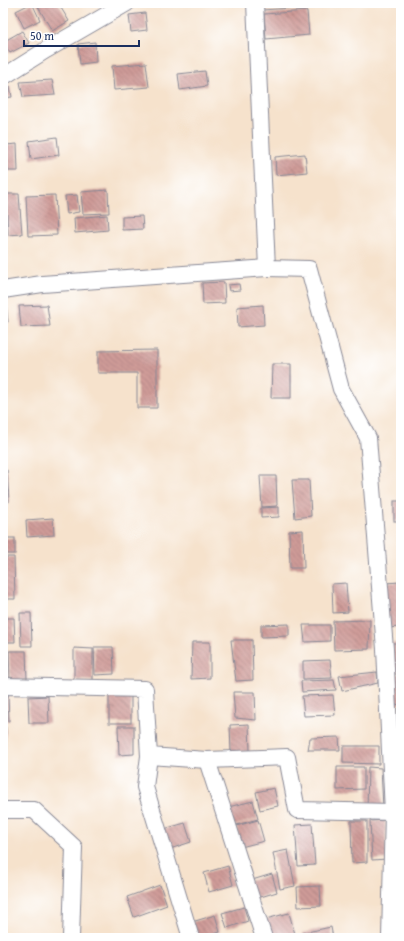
<svg xmlns="http://www.w3.org/2000/svg" width="404" height="941" viewBox="0 0 404 941" font-family="'Gentium Book Plus',serif">
	<style>
		.building { fill: url(#building-back-hatch) }
		.lines { fill: none; stroke-linecap: round; stroke-linejoin: round }
		.minor-casing { stroke: #888895; stroke-width: 18 }
		.minor { stroke: #fff; stroke-width: 16 }
	</style>
	<defs>
		<pattern id="building-back-hatch" width="6" height="6" patternUnits="userSpaceOnUse"><rect width="6" height="6" fill="#cf9b98"/><path d="M-1 5l2 2M0 0l6 6M5-1l2 2" fill="none" stroke="#a77f7f"/></pattern>
	</defs>
	<rect width="100%" height="100%" fill="#fff"/>
	<filter id="ink" filterUnits="userSpaceOnUse"><feTurbulence type="fractalNoise" baseFrequency=".025" numOctaves="2"/><feDisplacementMap in="SourceGraphic" scale="8" xChannelSelector="R" yChannelSelector="G"/><feConvolveMatrix kernelMatrix="1 2 1 2 8 2 1 2 1" color-interpolation-filters="sRGB"/></filter>
	<filter id="wash" filterUnits="userSpaceOnUse"><feTurbulence type="fractalNoise" baseFrequency=".012" numOctaves="4" result="noise"/><feDisplacementMap in="SourceGraphic" scale="16" xChannelSelector="R" yChannelSelector="G"/><feGaussianBlur stdDeviation="0.9" result="paint"/><feColorMatrix in="noise" values="0 0 0 0 0 0 0 0 0 0 0 0 0 0 0 0 0 1.4 0 .05"/><feComposite in="paint" operator="in"/></filter>
	<g filter="url(#wash)">
		<rect width="100%" height="100%" fill="#f6e2cc"/>
		<g id="blocks">
			<g class="building">
				<polygon points="32,3 40,20 24,28 16,11"/>
				<polygon points="36,3 58,3 69,21 52,31"/>
				<polygon points="262,3 305,3 306,7 262,10"/>
				<polygon points="307,11 309,35 266,39 264,14"/>
				<polygon points="145,13 147,30 131,32 129,15"/>
				<polygon points="22,31 29,43 10,53 3,42"/>
				<polygon points="95,42 96,62 80,64 78,44"/>
				<polygon points="146,63 149,87 114,90 112,66"/>
				<polygon points="205,71 207,86 180,90 178,74"/>
				<polygon points="52,80 55,95 23,97 20,82"/>
				<polygon points="10,86 12,97 3,98 3,87"/>
				<polygon points="57,137 59,155 31,159 29,141"/>
				<polygon points="17,144 18,171 8,171 6,145"/>
				<polygon points="305,154 307,172 276,175 275,157"/>
				<polygon points="108,190 109,213 83,214 81,192"/>
				<polygon points="6,194 19,194 22,234 8,235"/>
				<polygon points="55,195 57,235 28,236 26,196"/>
				<polygon points="77,195 79,212 67,214 65,196"/>
				<polygon points="107,215 108,230 75,233 74,218"/>
				<polygon points="142,216 143,229 122,230 122,217"/>
				<polygon points="224,282 225,303 203,304 202,283"/>
				<polygon points="239,284 240,290 229,291 228,285"/>
				<polygon points="6,303 8,322 3,323 3,304"/>
				<polygon points="47,305 50,326 21,327 19,306"/>
				<polygon points="263,305 264,325 238,327 237,307"/>
				<polygon points="157,350 157,408 137,408 137,373 98,373 98,351"/>
				<polygon points="272,364 291,364 291,398 271,398"/>
				<polygon points="3,470 7,470 9,502 3,502"/>
				<polygon points="260,476 276,476 277,506 262,507"/>
				<polygon points="292,480 309,480 311,516 295,518"/>
				<rect x="394" y="501" width="7" height="20"/>
				<polygon points="279,507 279,517 261,518 261,508"/>
				<polygon points="53,518 54,535 27,537 26,520"/>
				<polygon points="303,530 304,568 290,568 289,531"/>
				<rect x="3" y="538" width="12" height="16"/>
				<polygon points="3,557 14,557 15,599 3,599"/>
				<polygon points="401,582 401,627 386,628 384,583"/>
				<polygon points="346,583 348,612 333,613 332,584"/>
				<polygon points="20,613 31,613 32,646 21,646"/>
				<polygon points="3,618 14,618 15,642 3,642"/>
				<polygon points="370,620 369,649 334,650 333,621"/>
				<polygon points="289,624 289,636 261,637 261,625"/>
				<polygon points="303,625 330,625 330,641 305,642"/>
				<polygon points="231,640 252,640 253,680 236,681"/>
				<polygon points="192,642 210,642 210,678 191,679"/>
				<polygon points="392,643 401,643 401,671 393,672"/>
				<polygon points="94,647 113,647 114,674 95,675"/>
				<rect x="3" y="648" width="4" height="33"/>
				<polygon points="74,648 93,649 93,681 74,680"/>
				<polygon points="9,651 26,651 27,680 10,681"/>
				<polygon points="330,660 332,678 303,679 303,661"/>
				<polygon points="377,672 378,683 342,691 339,676"/>
				<polygon points="392,674 401,674 401,704 394,705"/>
				<polygon points="334,680 336,690 302,692 301,681"/>
				<polygon points="233,692 255,692 256,720 235,718"/>
				<polygon points="3,695 8,695 9,721 3,721"/>
				<polygon points="333,695 335,715 304,716 302,696"/>
				<polygon points="48,696 49,723 29,723 28,697"/>
				<rect x="109" y="696" width="22" height="27"/>
				<polygon points="396,719 401,719 401,764 398,764"/>
				<polygon points="249,724 250,752 231,752 230,725"/>
				<polygon points="118,726 134,726 134,754 119,755"/>
				<polygon points="3,727 6,727 5,753 3,753"/>
				<polygon points="339,737 340,750 308,750 310,738"/>
				<polygon points="343,746 379,746 379,764 343,763"/>
				<polygon points="337,767 364,767 364,789 337,790"/>
				<polygon points="368,767 381,768 383,809 367,811"/>
				<polygon points="274,788 278,806 260,810 256,792"/>
				<polygon points="253,801 258,819 233,826 228,807"/>
				<polygon points="258,820 264,841 241,847 236,826"/>
				<polygon points="385,820 387,859 372,860 370,821"/>
				<polygon points="351,821 367,821 367,862 352,863"/>
				<polygon points="185,823 191,842 167,850 157,831"/>
				<polygon points="312,824 315,865 298,866 295,825"/>
				<polygon points="288,850 295,886 280,889 273,853"/>
				<polygon points="228,866 233,885 209,892 204,873"/>
				<polygon points="272,874 277,892 254,899 249,881"/>
				<polygon points="160,885 167,905 134,917 127,897"/>
				<polygon points="320,886 321,906 298,907 297,887"/>
				<polygon points="244,907 248,921 227,928 222,913"/>
				<polygon points="289,913 295,934 281,938 263,938 258,921"/>
				<polygon points="215,915 220,932 200,938 197,938 192,922"/>
				<polygon points="331,927 333,938 303,938 302,933"/>
			</g>
		</g>
	</g>
	<g filter="url(#ink)">
		<use href="#blocks" fill-opacity="0" stroke="#888895" stroke-width="1"/>
		<g class="lines">
			<g class="minor-casing">
				<g id="minor">
					<polyline points="255,3 267,268 309,269 341,389 368,438 385,649 393,812 390,938"/>
					<polyline points="3,77 46,50 127,3"/>
					<polyline points="3,290 42,284 267,268"/>
					<polyline points="3,686 145,689 149,756 207,760 287,757 297,810 393,812"/>
					<polyline points="149,756 145,787 191,938"/>
					<polyline points="207,760 264,938"/>
					<polyline points="3,810 34,810 74,847 71,938"/>
				</g>
			</g>
			<use href="#minor" class="minor"/>
		</g>
	</g>
	<rect width="404" height="941" fill="none" stroke="#fff" stroke-width="16"/>
	<path d="M24 40v6h115v-6" fill="none" stroke="#1b2f5e" stroke-width="2"/>
	<text x="30" y="40" font-size="12" fill="#1b2f5e" stroke="#ffffff" stroke-width="3" paint-order="stroke">50 m</text>
</svg>
